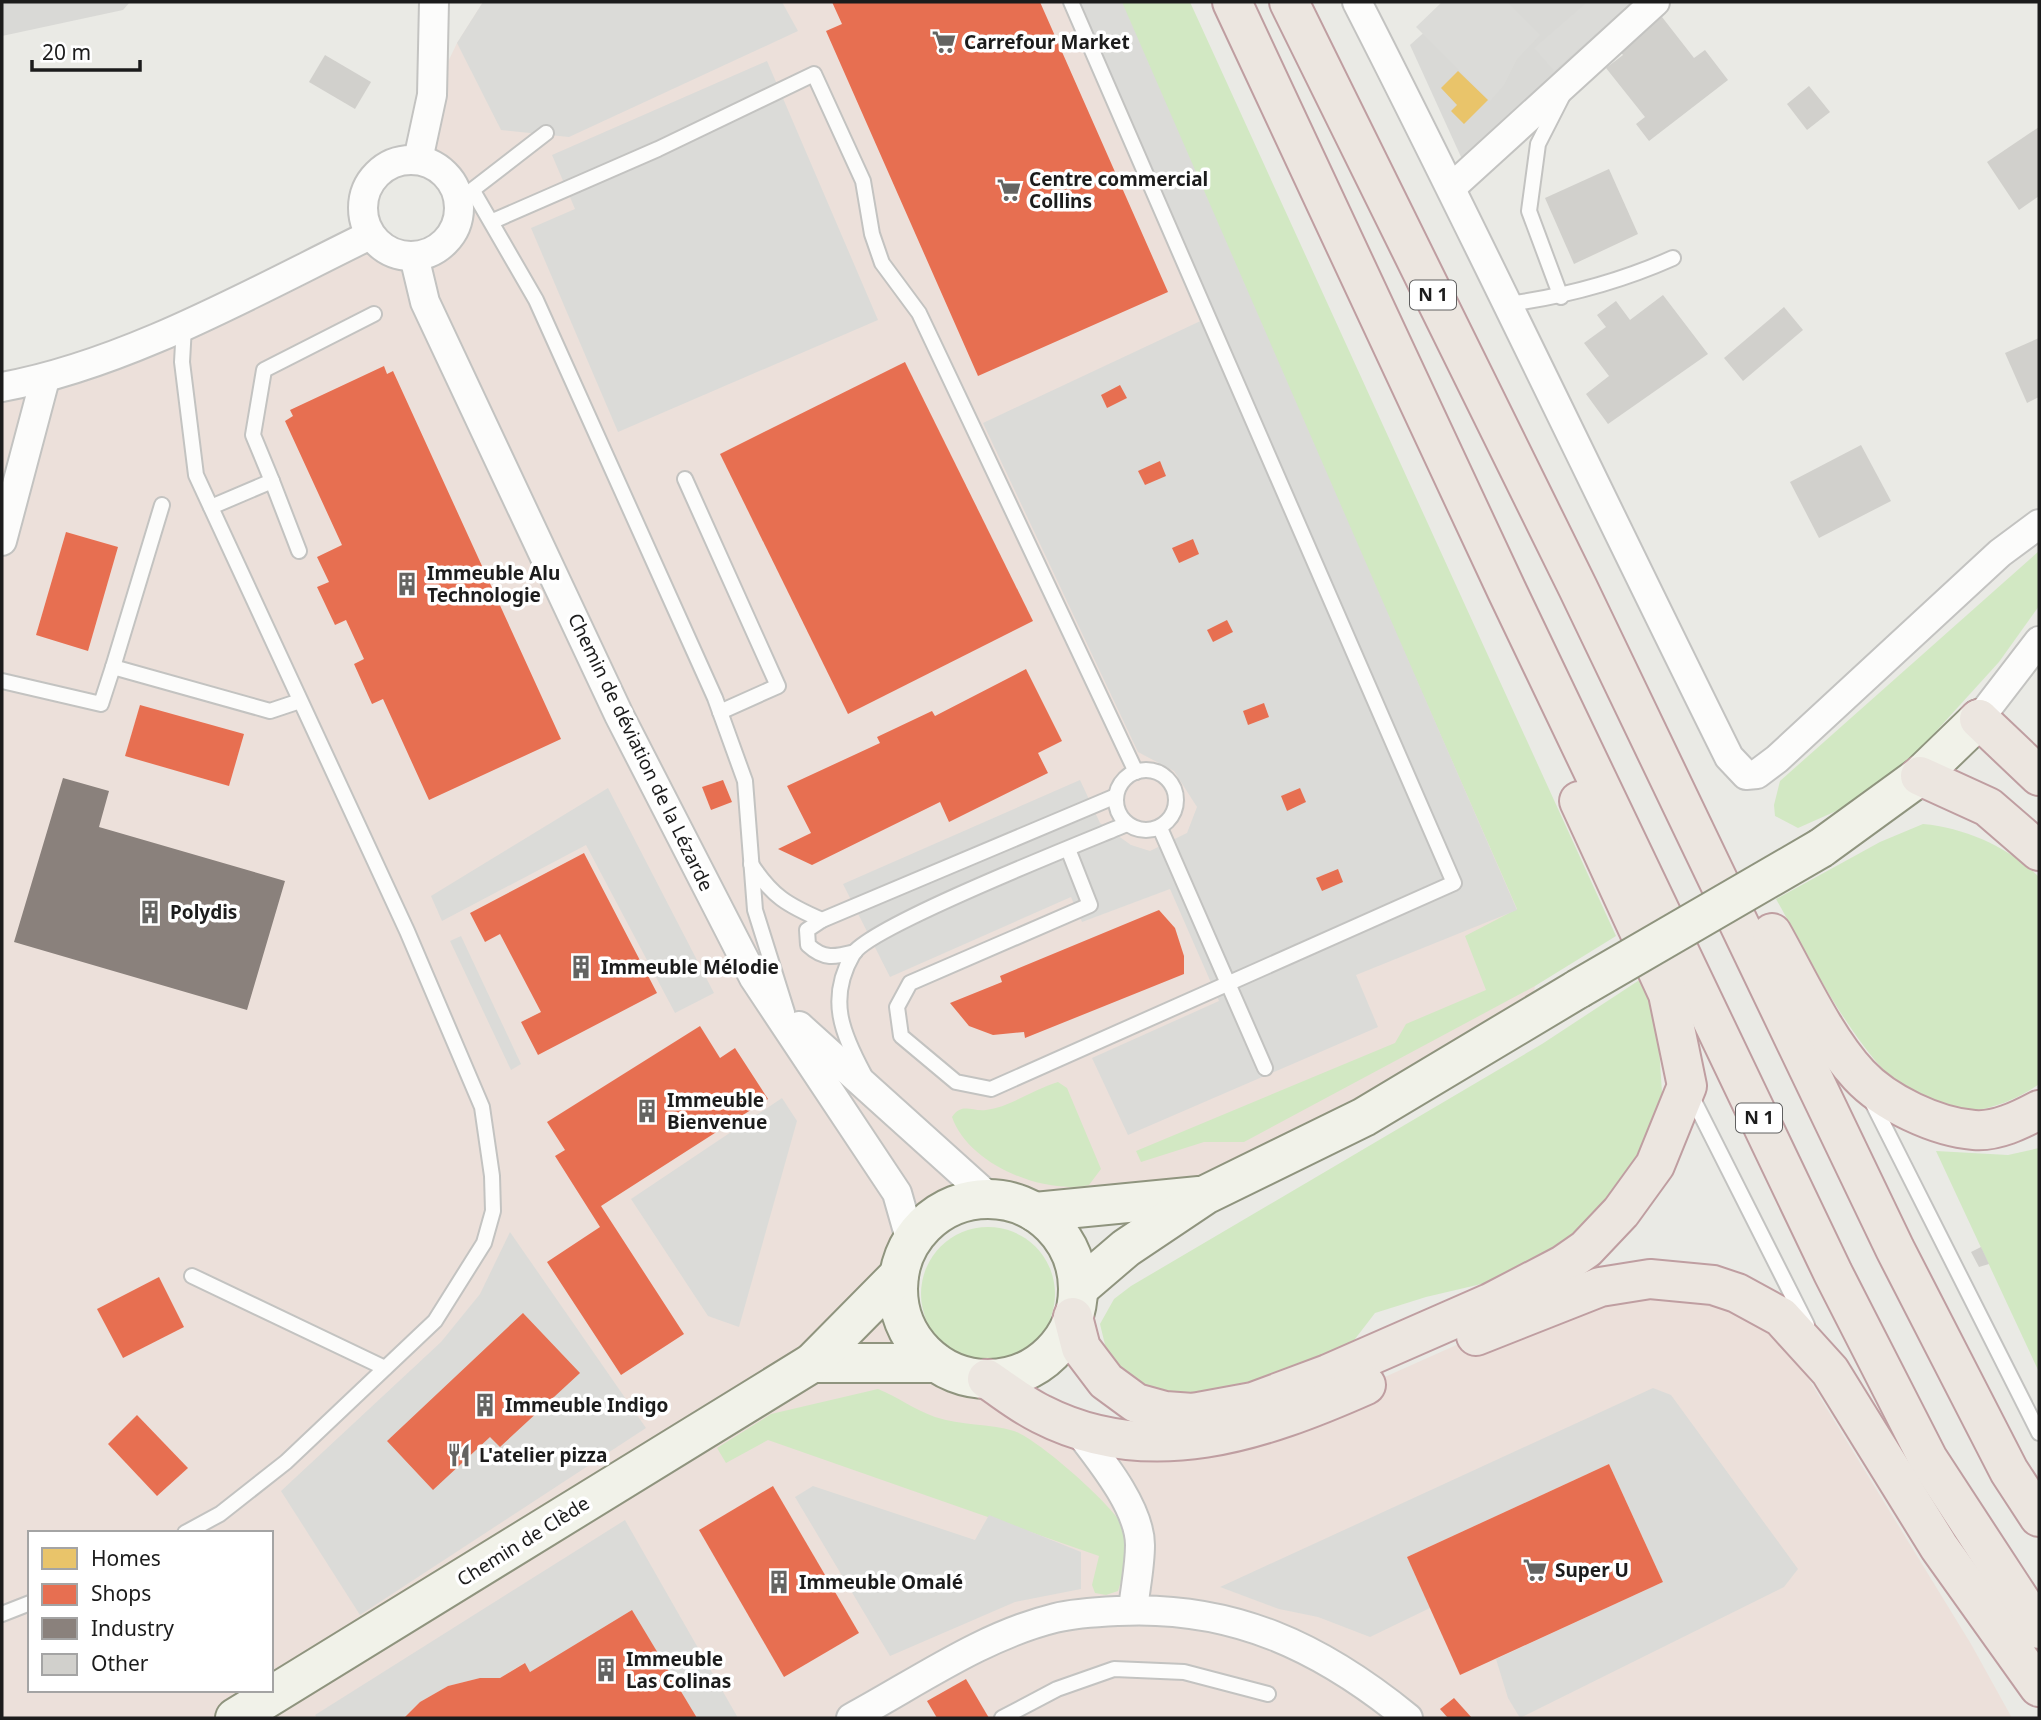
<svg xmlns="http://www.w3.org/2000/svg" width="2041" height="1720" viewBox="0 0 2041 1720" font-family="'Noto Sans',sans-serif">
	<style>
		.residential { fill: #d9d9d6 }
		.commercial { fill: #ece0da; fill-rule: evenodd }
		.grass { fill: #d2e8c3 }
		.parking { fill: #dbdbd8 }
		.homes { fill: #e9c46a }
		.shops { fill: #e76f51 }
		.industry { fill: #8a817c }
		.building { fill: #d1d0cc }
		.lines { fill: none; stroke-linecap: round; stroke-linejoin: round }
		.service-casing { stroke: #c3c3c1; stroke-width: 18 }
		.minor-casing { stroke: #c3c3c1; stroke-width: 32 }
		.secondary-casing { stroke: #8f947e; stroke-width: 42 }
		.trunk-casing { stroke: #bf9ea1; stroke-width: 42 }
		.service { stroke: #fcfcfb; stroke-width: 14 }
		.minor { stroke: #fcfcfb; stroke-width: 28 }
		.secondary { stroke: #f1f2e9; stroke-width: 38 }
		.trunk { stroke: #ece6e0; stroke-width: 38 }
		.secondary-bridge-casing { stroke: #8f947e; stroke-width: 42; stroke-linecap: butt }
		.secondary-bridge { stroke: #f1f2e9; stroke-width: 38 }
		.labels { text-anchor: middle; stroke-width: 7; stroke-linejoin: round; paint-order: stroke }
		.shield { fill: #fff; stroke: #606060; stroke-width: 2 }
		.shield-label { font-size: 18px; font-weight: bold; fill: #1c1c1c }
		.poi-label { font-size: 19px; font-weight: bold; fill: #1c1c1c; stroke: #fff; text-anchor: start }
		.street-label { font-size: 19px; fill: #1c1c1c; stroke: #fff }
	</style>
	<rect width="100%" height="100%" fill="#eaeae5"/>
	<g class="residential">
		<polygon points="2,2 130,2 123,10 2,36"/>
		<polygon points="1458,2 1664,2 1472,181 1410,45"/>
	</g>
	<path class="commercial" d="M483 2H1122L1517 909 1536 980 1529 1022 1205 1195 1035 1212 1017 1204 991 1199 966 1202 940 1213 924 1227 904 1258 898 1300 905 1324 917 1346 947 1370 987 1379 1076 1428 1311 1410 1510 1321 1683 1280 1786 1342 1971 1644 2012 1718H2V387L45 379 370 235 389 252 414 256 433 251 451 234 458 220 457 197 447 175 418 160 432 95 457 43ZM30 1533H271V1690H30Z"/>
	<g class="grass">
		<polygon points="1119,2 1190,2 1616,936 1535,986 1244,1142 1204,1142 1141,1162 1136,1151 1395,1043 1406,1024 1486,990 1465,936 1517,909"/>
		<polygon points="2039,551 2039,606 1999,662 1910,760 1861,800 1798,828 1775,816 1774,805 1780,781"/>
		<path d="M1923 824C1966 828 2008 847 2039 877V1084C2012 1104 1966 1120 1932 1106 1867 1081 1810 958 1776 899L1880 842Z"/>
		<polygon points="1644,977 1657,1016 1663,1108 1633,1173 1564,1248 1511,1277 1426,1297 1375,1313 1342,1356 1203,1402 1133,1384 1107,1353 1100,1324 1114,1299 1131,1286 1542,1044"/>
		<path d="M1058 1082 1067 1088 1101 1169 1089 1185C1043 1195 968 1164 952 1117 962 1102 972 1112 986 1110 1010 1107 1034 1089 1058 1082Z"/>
		<polygon points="2039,1148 2039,1372 1936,1151 2008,1155"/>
		<circle cx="988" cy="1294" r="67"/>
		<path d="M878 1389C898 1397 915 1410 935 1417 961 1426 989 1423 1014 1431 1038 1439 1114 1506 1125 1529 1134 1549 1124 1572 1118 1591L1106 1595 1095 1593 1092 1585 1099 1556 768 1440 726 1463 717 1448 771 1414Z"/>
	</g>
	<g class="parking">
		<polygon points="483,2 782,2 798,31 569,137 501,130 457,43"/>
		<polygon points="1072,2 1122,2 1517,910 1356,975 1378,1027 1128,1135 1092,1058 1219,1001 1170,889 1082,922 1071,897 890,977 843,884 1080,780 1100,823 1131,845 1150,851 1187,833 1197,807 1174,771 1138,752 983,423 1209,317"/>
		<polygon points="1442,2 1507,2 1540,35 1517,59 1504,85 1490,101 1416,27"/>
		<polygon points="1587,2 1632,2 1554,71 1534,48"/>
		<polygon points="767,61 878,320 618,432 531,228 575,209 552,155"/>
		<polygon points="608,788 714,993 675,1013 586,845 442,921 431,896"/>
		<polygon points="461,936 521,1064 511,1070 450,941"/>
		<polygon points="782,1098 797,1121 739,1327 708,1316 631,1199"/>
		<polygon points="510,1232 646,1428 360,1615 281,1491 441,1342 480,1294"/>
		<polygon points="1653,1388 1671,1395 1798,1569 1784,1587 1520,1718 1508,1698 1496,1659 1663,1582 1609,1464 1407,1557 1430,1608 1370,1637 1318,1617 1279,1609 1220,1587"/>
		<polygon points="813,1486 975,1540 989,1515 1081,1552 1081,1589 1015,1602 890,1656 795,1497"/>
		<polygon points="625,1520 738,1718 697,1718 632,1611 530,1672 524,1663 500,1678 480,1678 448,1686 420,1702 404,1718 317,1718 315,1715"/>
	</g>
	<polygon class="homes" points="1458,71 1488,100 1464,124 1451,111 1457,105 1441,88"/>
	<g class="shops">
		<polygon points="832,2 1040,2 1168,292 978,376 826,31 842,24"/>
		<polygon points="905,362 1033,621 848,714 720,454"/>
		<polygon points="384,366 387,374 393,371 561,739 429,800 383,699 372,704 354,664 364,659 346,620 335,625 317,587 329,582 317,557 342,545 285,421 293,416 290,410"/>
		<polygon points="1120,385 1127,398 1107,408 1101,395"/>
		<polygon points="1160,461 1166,476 1145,485 1138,471"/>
		<polygon points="66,532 118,547 88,651 36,635"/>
		<polygon points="1193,539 1199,554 1179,563 1172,548"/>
		<polygon points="1227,620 1233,632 1213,642 1207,630"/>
		<polygon points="1026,669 1062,741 1038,753 1048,773 949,822 940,802 812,865 778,849 811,833 787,786 880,743 877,737 932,711 935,716"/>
		<polygon points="1264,703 1269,717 1248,725 1243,711"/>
		<polygon points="140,705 244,734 229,786 125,756"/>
		<polygon points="723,780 732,802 711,810 702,787"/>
		<polygon points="1300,788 1306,802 1287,811 1281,796"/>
		<polygon points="584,853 657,993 538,1055 521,1022 541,1012 500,934 485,942 470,913"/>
		<polygon points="1338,869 1343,882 1322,891 1316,878"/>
		<polygon points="1159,910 1175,928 1184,956 1184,974 1025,1038 1024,1032 993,1035 969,1026 950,1003 1002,982 1000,976"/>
		<polygon points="700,1026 720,1058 735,1048 768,1099 601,1206 684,1334 621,1375 547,1262 600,1227 555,1156 565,1150 547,1122"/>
		<polygon points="159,1277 184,1327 123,1358 97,1309"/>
		<polygon points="523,1313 580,1373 500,1447 490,1437 433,1490 387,1441"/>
		<polygon points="137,1415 188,1468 157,1496 108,1444"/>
		<polygon points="1609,1464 1663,1582 1460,1675 1407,1557"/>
		<polygon points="773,1486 859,1633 784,1677 699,1530"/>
		<polygon points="632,1610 697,1718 404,1718 420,1702 448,1686 480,1678 500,1678 525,1663 530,1672"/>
		<polygon points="966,1679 989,1718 937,1718 927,1701"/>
		<polygon points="1454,1698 1472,1718 1448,1718 1440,1709"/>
	</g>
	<polygon class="industry" points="63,778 109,791 99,827 285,881 247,1010 14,942"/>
	<g class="building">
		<polygon points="1662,17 1694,58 1705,50 1728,80 1649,141 1636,124 1645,117 1606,68 1623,55 1620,51"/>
		<polygon points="325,55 371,82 355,109 309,82"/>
		<polygon points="1809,86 1830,112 1807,130 1787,104"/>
		<polygon points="2039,127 2039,196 2019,210 1987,162"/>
		<polygon points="1609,169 1638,234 1574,264 1545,198"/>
		<polygon points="1663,295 1708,354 1608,424 1586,394 1609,376 1584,343 1606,327 1597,315 1616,301 1630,320"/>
		<polygon points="1784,307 1803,330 1743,381 1724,358"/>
		<polygon points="2039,338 2039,397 2027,403 2005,353"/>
		<polygon points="1861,445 1891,501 1819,538 1790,482"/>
		<polygon points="1981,1247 1989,1264 1979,1267 1971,1252"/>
	</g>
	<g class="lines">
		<g class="service-casing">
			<g id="service">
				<polyline points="473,191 536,300 715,698 745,781 755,910 787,1012"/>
				<polyline points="458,201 546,133"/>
				<polyline points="493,221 658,149 814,74 863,181 872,234 882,263 919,313 1136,772"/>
				<polyline points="1561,297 1529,211 1538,144 1562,97"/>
				<path d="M1508 304C1567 296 1619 282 1673 258"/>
				<polyline points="184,326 182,362 196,475 407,931 482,1107 492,1176 493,1211 484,1243 435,1321 286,1462 220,1514 185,1533"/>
				<polyline points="685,479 778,686 720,712"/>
				<polyline points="272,481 253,435 264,370 374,314"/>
				<polyline points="211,507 272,481 299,551"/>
				<polyline points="113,667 162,505"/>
				<polyline points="2,681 101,704 113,667 270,711 300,701"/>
				<circle cx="1146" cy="800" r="30"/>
				<polyline points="1160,828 1265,1068"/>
				<polyline points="1068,849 1090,905 910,983 897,1007 901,1036 956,1082 991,1089 1454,883 1071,2"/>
				<path d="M751 864C772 896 787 905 822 920L1116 796"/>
				<path d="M822 920 807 930 808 945C824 960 835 957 855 952"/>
				<path d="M864 1074C842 1033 827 999 853 954 870 926 1084 842 1127 824"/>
				<polyline points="1690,1093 1807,1325"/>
				<polyline points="1871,1100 2039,1433"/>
				<polyline points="192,1276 385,1368"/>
				<polyline points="2,1614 30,1603"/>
				<polyline points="1002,1718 1057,1689 1114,1669 1184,1672 1268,1694"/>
			</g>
		</g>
		<g class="minor-casing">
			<g id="minor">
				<path d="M1357 2C1485 252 1604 506 1729 757L1746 775 1757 774 1777 759 2000 553 2039 524"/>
				<circle cx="411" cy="208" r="48"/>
				<polyline points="418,160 432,95 434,2"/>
				<polyline points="1452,187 1655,2"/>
				<polyline points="414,256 425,302 619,715 754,978 897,1193 911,1242"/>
				<path d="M2 387C128 364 255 291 370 235"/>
				<polyline points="2,541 45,379"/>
				<polyline points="1979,719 2039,641"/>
				<polyline points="799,1026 991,1199"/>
				<path d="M1076 1428C1098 1457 1140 1507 1140 1545 1140 1567 1135 1589 1133 1610"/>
				<path d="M851 1718C916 1683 982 1636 1055 1618 1075 1613 1097 1612 1118 1611 1233 1605 1321 1647 1408 1718"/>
			</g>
		</g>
		<g class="secondary-casing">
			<g id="secondary">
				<polyline points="1821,848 1920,776 1979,719"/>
				<circle cx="988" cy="1289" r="90"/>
				<polyline points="1035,1212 1199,1196"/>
				<polyline points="1078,1289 1126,1248 1205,1195 1364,1117 1578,989"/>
				<polyline points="812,1363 936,1363"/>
				<polyline points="235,1718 812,1363 899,1275"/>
			</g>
		</g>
		<g class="trunk-casing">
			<g id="trunk">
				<polyline points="1232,2 1507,591 1833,1273 1928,1459 2039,1629"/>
				<polyline points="1289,2 1578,588 1895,1249 2009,1471 2039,1517"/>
				<polyline points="1979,719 2039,776"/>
				<polyline points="1920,776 1988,807 2039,851"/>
				<path d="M1772 933C1797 977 1825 1039 1859 1075 1885 1103 1936 1127 1974 1130 1996 1132 2020 1120 2039 1110"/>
				<polyline points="1073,1317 1081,1348 1106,1381 1136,1403 1165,1411 1193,1413 1253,1402 1328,1374 1490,1303 1563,1265 1586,1249 1621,1212 1655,1165 1687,1086 1668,994 1579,801"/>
				<polyline points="1476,1336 1600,1287 1650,1279 1713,1285 1737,1293 1781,1317 1830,1371 1939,1547 2039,1687"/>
				<path d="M987 1379C1005 1391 1022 1405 1041 1414 1150 1470 1262 1431 1366 1385"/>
			</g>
		</g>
		<use href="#service" class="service"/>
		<use href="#minor" class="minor"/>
		<use href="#secondary" class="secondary"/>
		<use href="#trunk" class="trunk"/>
		<g class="secondary-bridge-casing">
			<polyline id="secondary-bridge" points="1578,989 1821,848"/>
		</g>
		<use href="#secondary-bridge" class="secondary-bridge"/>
	</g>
	<defs>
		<g id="supermarket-bare" transform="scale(1.89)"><path d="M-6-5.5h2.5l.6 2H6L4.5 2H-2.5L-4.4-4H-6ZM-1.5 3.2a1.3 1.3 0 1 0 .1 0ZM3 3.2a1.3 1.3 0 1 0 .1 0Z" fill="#646462" stroke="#fff" stroke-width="2.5" paint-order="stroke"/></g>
		<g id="building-bare" transform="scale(1.89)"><path d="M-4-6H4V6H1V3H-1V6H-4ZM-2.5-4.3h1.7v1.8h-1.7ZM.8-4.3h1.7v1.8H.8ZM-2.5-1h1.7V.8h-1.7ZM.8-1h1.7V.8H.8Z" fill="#646462" stroke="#fff" stroke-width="2.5" paint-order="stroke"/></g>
		<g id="restaurant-bare" transform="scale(1.89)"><path d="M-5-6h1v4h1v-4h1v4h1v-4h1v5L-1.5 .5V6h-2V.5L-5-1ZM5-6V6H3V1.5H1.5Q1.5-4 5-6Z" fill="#646462" stroke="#fff" stroke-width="2.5" paint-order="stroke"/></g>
	</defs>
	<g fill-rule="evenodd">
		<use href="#supermarket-bare" x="944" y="42"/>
		<use href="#supermarket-bare" x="1009" y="190"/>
		<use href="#building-bare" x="407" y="584"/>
		<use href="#building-bare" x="150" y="912"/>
		<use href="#building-bare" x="581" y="967"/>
		<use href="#building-bare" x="647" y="1111"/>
		<use href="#building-bare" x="485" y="1405"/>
		<use href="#restaurant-bare" x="459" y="1455"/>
		<use href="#supermarket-bare" x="1535" y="1570"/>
		<use href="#building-bare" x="779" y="1582"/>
		<use href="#building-bare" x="606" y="1670"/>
	</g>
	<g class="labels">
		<g class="shield">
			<rect x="1410" y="280.5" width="46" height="29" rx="5"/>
			<rect x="1736" y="1103.5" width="46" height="29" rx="5"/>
		</g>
		<g class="shield-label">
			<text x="1433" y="301">N 1</text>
			<text x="1759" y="1124">N 1</text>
		</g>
		<g class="poi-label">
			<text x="964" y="49">Carrefour Market</text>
			<text x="1029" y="186">Centre commercial<tspan x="1029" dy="22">Collins</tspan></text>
			<text x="427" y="580">Immeuble Alu<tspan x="427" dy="22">Technologie</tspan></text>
			<text x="170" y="919">Polydis</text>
			<text x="601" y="974">Immeuble Mélodie</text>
			<text x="667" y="1107">Immeuble<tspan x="667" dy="22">Bienvenue</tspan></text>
			<text x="505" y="1412">Immeuble Indigo</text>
			<text x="479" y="1462">L'atelier pizza</text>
			<text x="1555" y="1577">Super U</text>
			<text x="799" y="1589">Immeuble Omalé</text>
			<text x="626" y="1666">Immeuble<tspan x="626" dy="22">Las Colinas</tspan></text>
		</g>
		<g class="street-label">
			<text transform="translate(641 752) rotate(64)" y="7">Chemin de déviation de la Lézarde</text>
			<text transform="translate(523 1541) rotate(-32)" y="7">Chemin de Clède</text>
		</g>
	</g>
	<rect width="2041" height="1720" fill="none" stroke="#1c1c1c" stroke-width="7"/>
	<rect x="28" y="1531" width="245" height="161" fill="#ffffff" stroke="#a4a4a4" stroke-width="2"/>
	<rect x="42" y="1548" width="35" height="21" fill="#e9c46a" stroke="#a4a4a4" stroke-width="2"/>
	<text x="91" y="1566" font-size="21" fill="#1c1c1c">Homes</text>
	<rect x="42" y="1584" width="35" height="21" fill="#e76f51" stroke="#a4a4a4" stroke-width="2"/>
	<text x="91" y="1601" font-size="21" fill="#1c1c1c">Shops</text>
	<rect x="42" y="1618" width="35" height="21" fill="#8a817c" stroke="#a4a4a4" stroke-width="2"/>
	<text x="91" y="1636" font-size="21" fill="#1c1c1c">Industry</text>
	<rect x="42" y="1654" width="35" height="21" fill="#d1d0cc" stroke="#a4a4a4" stroke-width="2"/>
	<text x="91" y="1671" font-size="21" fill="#1c1c1c">Other</text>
	<path d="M32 60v10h108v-10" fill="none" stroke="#1c1c1c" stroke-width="3.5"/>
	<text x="42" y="60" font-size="21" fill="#1c1c1c" stroke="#ffffff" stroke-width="5" paint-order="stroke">20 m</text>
</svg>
